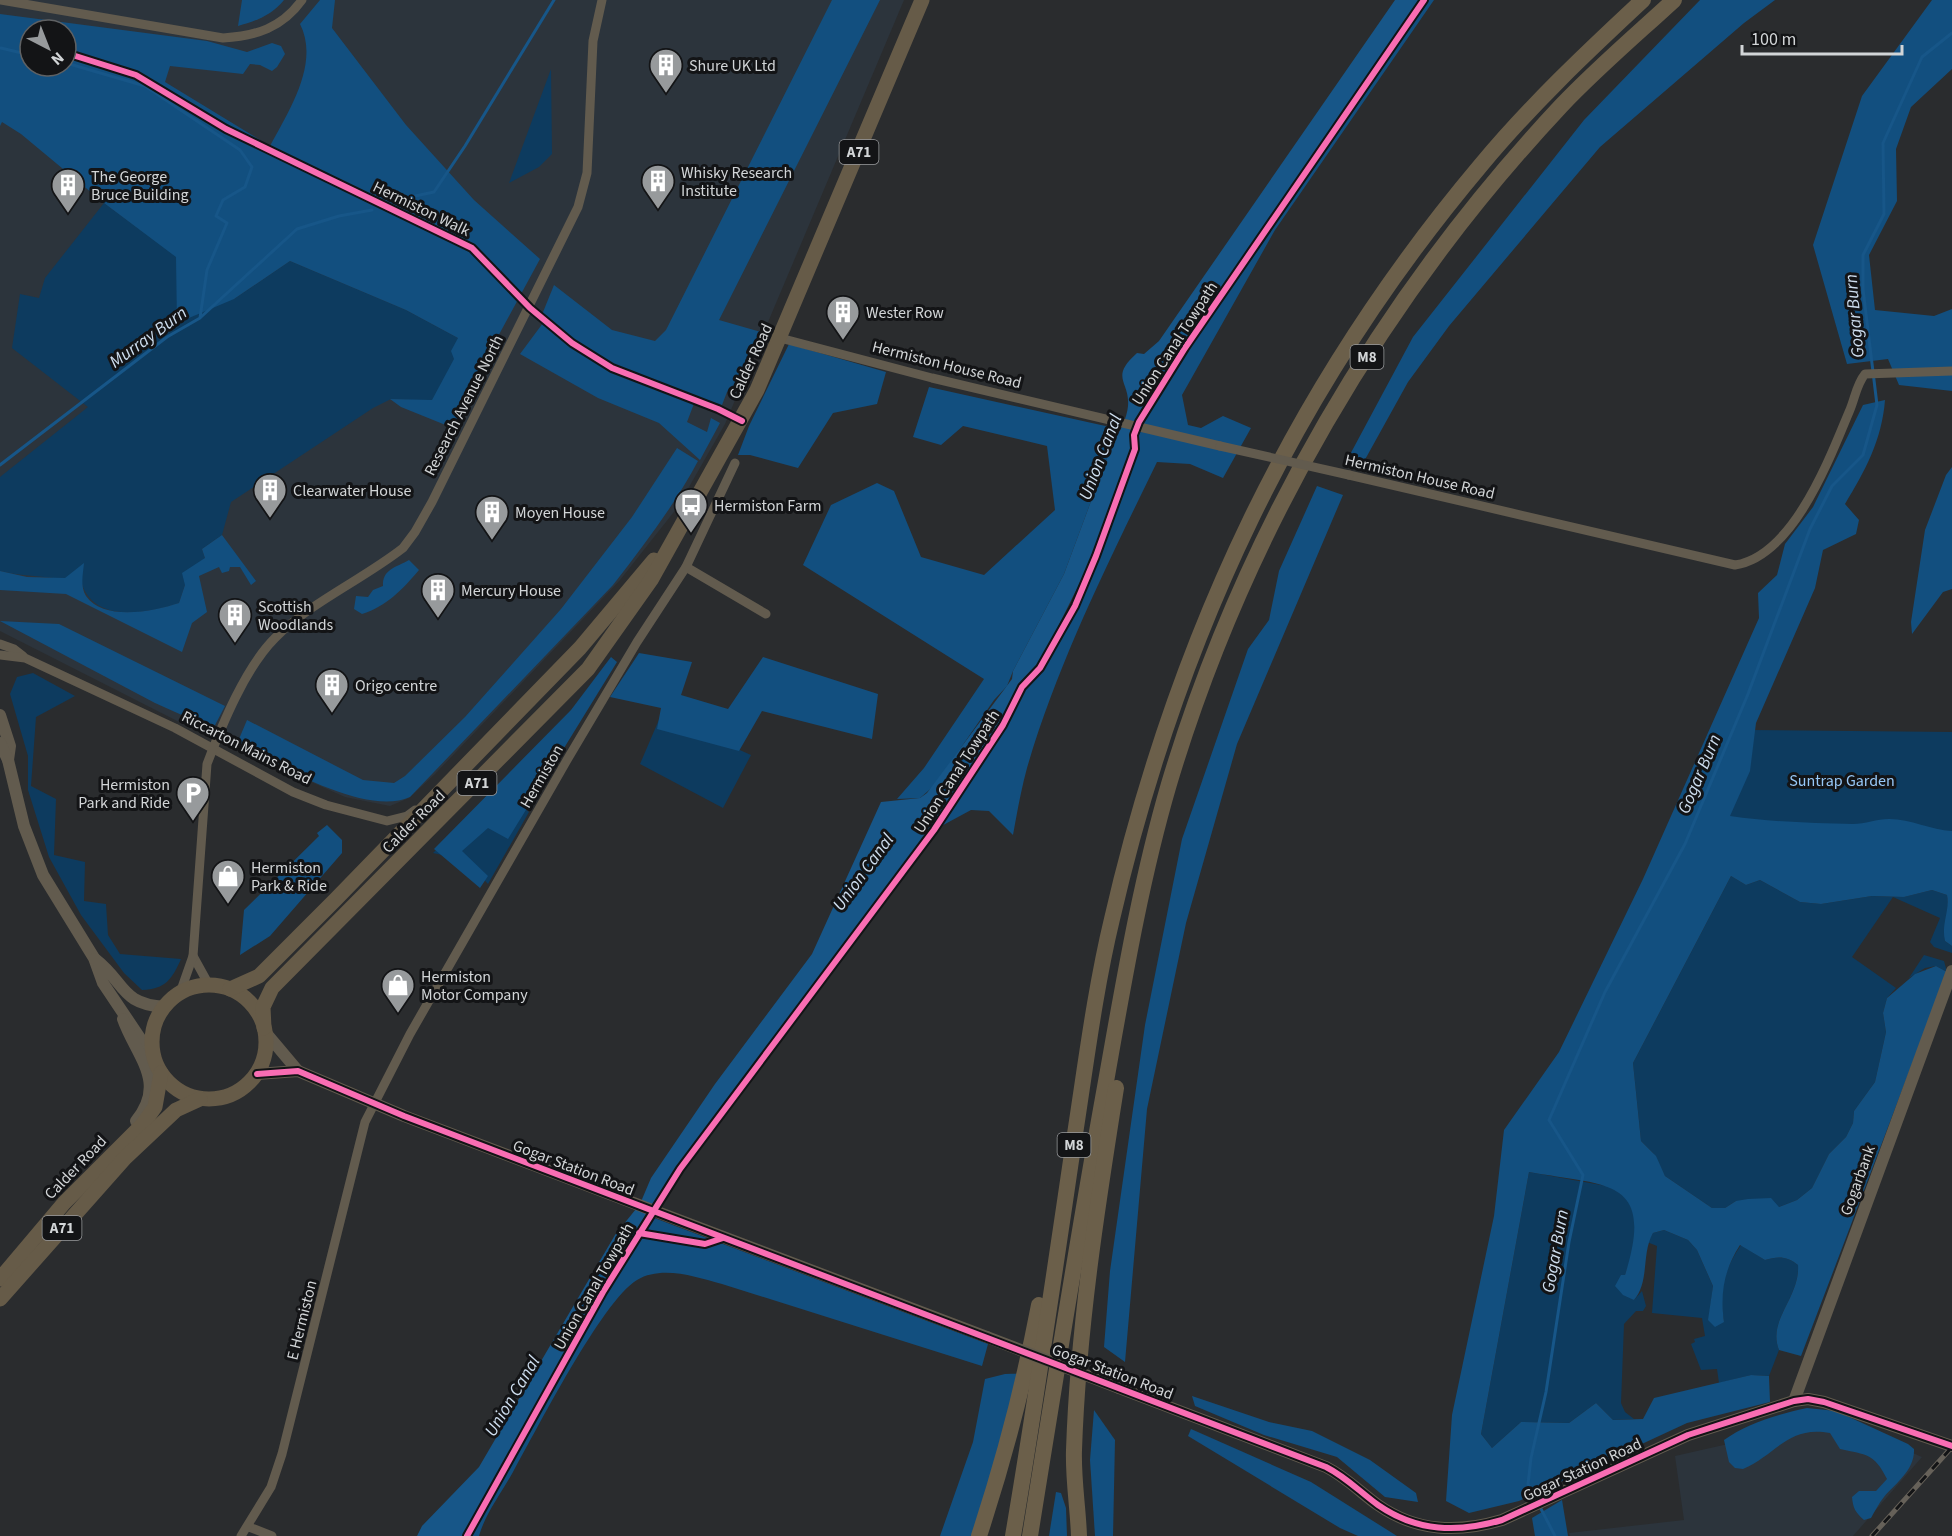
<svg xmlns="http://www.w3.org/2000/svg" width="1952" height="1536" viewBox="0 0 1952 1536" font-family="'Source Sans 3',sans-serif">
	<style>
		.built { fill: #2c343c; fill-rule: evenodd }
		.green { fill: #0d3b5f }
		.forest { fill: #124f7f; fill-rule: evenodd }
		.water { fill: #175688 }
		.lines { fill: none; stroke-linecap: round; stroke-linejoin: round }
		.stream { stroke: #175688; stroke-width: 3 }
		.minor { stroke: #625b4e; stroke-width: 9 }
		.tertiary { stroke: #625b4e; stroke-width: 12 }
		.primary { stroke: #665b48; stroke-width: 15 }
		.motorway { stroke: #6b5f4a; stroke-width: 16 }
		.rail-casing { stroke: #666159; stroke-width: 5 }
		.rail { stroke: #131416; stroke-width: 3; stroke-dasharray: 9; stroke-linecap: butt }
		.minor-bridge { stroke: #625b4e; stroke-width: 9 }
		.tertiary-bridge { stroke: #625b4e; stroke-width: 12 }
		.cycleway-casing { stroke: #131416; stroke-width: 10 }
		.cycleway { stroke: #f96db3; stroke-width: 6 }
		.labels { text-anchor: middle; stroke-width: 6; stroke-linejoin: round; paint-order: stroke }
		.shield { fill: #131416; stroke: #999b9d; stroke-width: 1.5 }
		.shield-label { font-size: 15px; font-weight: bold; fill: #d2d5d7 }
		.poi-label { font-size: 16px; fill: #d2d5d7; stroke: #131416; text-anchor: start }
		.street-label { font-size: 16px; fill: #d2d5d7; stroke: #131416 }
		.park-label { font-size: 16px; fill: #97c8f7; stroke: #131416 }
		.water-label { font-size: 18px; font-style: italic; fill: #cdddee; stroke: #131416 }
	</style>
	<rect width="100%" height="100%" fill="#2a2c2e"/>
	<g class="built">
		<path d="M0 0H904L725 424 677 508 620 580 435 774 409 798 390 806 345 797 193 729 0 631ZM30 30H66V66H30Z"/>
		<polygon points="1822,1414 1922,1457 1853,1536 1570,1536 1569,1533 1684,1520 1675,1456 1728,1444"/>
	</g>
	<g class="green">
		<polygon points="551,69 552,154 539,167 509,183"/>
		<path d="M104 203 234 299 290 261 406 310 458 338 455 359 432 401 391 399 373 408 231 502 222 535 202 549 205 558 185 585 179 603C149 613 95 624 82 584 56 575 28 578 0 571V477L88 407 12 348 20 294 39 298 45 278Z"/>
		<path d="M33 673 75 696 36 717 31 786 56 799 54 855 85 862 84 901 106 904 108 935 120 954 181 959C172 979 166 989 142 990L124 973 81 915 49 857 28 790V756L10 694 17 677Z"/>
		<polygon points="661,715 751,755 723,808 640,764"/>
		<polygon points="1750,730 1952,732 1952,831 1715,828"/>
		<path d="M501 787 529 812 488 884C474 867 454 857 433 853Z"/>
		<path d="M1731 876 1746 885 1760 880 1800 902 1821 904 1872 896 1904 897 1932 890 1947 895C1950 910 1944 924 1945 941L1952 946V953L1934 947 1930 942 1940 918 1893 897 1852 957 1896 988 1887 998 1883 1013 1886 1032 1875 1082 1854 1111 1853 1123 1846 1137 1829 1154 1812 1188 1797 1200 1779 1207 1736 1201 1725 1208H1712L1665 1176 1653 1153 1641 1141 1633 1063Z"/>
		<polygon points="1924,955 1944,961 1947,972 1936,966 1925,968 1909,978"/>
		<polygon points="1529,1172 1612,1187 1628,1200 1635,1215 1639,1236 1625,1275 1621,1275 1634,1300 1642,1291 1646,1306 1643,1311 1636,1311 1624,1324 1621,1403 1625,1412 1634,1419 1613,1420 1596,1403 1569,1423 1521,1422 1492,1448 1481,1434"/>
		<path d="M1664 1230 1688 1240 1697 1250 1713 1286 1709 1319 1724 1322C1719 1291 1723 1271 1741 1245L1765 1260C1778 1256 1787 1256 1798 1265 1800 1298 1767 1320 1779 1350L1769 1376 1751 1375 1719 1383 1717 1369 1701 1370 1691 1344 1695 1342 1694 1339 1705 1336 1702 1318 1652 1313 1657 1246 1647 1242 1653 1233Z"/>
	</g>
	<g class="forest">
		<path d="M242 0H284C272 15 256 21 238 26Z"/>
		<path d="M320 0H335L332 28 406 125 474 200 540 259 489 353 453 428 401 407 390 399 432 400 454 359 451 351 458 338 406 310 290 261 234 299 177 323 176 257 104 203 21 134 2 122 0 126V14L207 41 247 52 272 43 281 46 285 54 277 67 272 71 260 65 250 64 243 74 170 66 165 82 270 146C289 111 320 63 300 24ZM30 30H66V66H30Z"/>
		<path d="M832 0H880L719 320 761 332 737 388 727 392 722 405C649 382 602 365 541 317L554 285 612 330 655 341 666 330Z"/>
		<path d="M1424 0H1434L1275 230 1182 395 1188 425 1201 428 1223 416 1251 428 1223 478 1190 464 1157 462C1109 561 1058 662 1027 768 1021 790 1017 813 1013 835L989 811 971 810 934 830 1003 725 1022 687 1040 668 1075 606 1096 556 1135 449 1134 435 1139 422 1185 348Z"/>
		<polygon points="1700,0 1775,0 1744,23 1600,147 1449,326 1408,382 1362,465 1346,462 1413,337 1584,120"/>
		<polygon points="1932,0 1952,0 1952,69 1911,107 1896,149 1897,201 1869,255 1875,310 1934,316 1952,309 1952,391 1899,385 1888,359 1847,364 1813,245 1862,96"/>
		<polygon points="543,323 571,345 611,369 695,401 687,422 707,432 711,418 720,423 700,460 659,423 598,398 520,354"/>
		<polygon points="789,344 886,372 877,404 833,413 798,468 750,455 738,455 749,426"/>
		<polygon points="929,387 1110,427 1119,434 1113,442 1064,574 1013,671 1007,686 994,700 935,785 920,798 897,799 924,768 984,679 803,565 831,505 877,483 894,491 921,557 984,575 1055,510 1047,446 963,426 941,445 913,437"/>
		<path d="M1885 400C1882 440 1865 471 1845 504L1859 520 1856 534 1823 550 1815 588 1756 723 1750 771 1730 816C1770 822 1812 823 1853 824 1865 824 1877 819 1889 819 1911 819 1931 830 1952 831V946L1945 941C1941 924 1950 911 1947 895L1932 890 1904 897 1872 896 1821 904 1800 902 1760 880 1746 885 1731 876 1633 1063 1641 1141 1656 1156 1665 1176 1712 1208H1725L1736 1201 1748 1199 1771 1198 1779 1207 1797 1200 1812 1188 1829 1154 1846 1137 1853 1123 1854 1111 1875 1082 1886 1032 1883 1013 1887 998 1915 974 1936 966 1947 972 1801 1356 1779 1350C1767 1320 1800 1298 1798 1265 1787 1256 1778 1256 1765 1260L1740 1245C1724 1270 1720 1293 1724 1322L1715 1327 1708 1320 1713 1286 1697 1250 1688 1240 1664 1230 1653 1233C1641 1254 1650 1281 1634 1300L1623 1295 1615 1286 1621 1275H1625C1656 1177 1606 1186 1529 1172L1481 1434 1492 1448 1521 1422 1569 1423 1596 1403 1613 1420 1643 1419 1654 1398 1751 1375 1769 1376 1770 1402 1687 1423 1519 1501 1469 1513 1446 1501 1452 1415 1494 1216 1504 1130 1559 1052 1643 879 1759 618 1758 593 1777 575 1785 544 1813 507 1863 405Z"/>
		<path d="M677 448 698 461C674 506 644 545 613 585L410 797C367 817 280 766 240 745L239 739 247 720 363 780 394 783 405 776 465 717 561 609 632 517Z"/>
		<polygon points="1952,467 1952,589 1943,592 1912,634 1911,622 1925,530 1946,475"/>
		<polygon points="1317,486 1343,495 1237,744 1186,923 1147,1109 1125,1362 1104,1347 1110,1271 1145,1025 1182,839 1248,649 1269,620 1279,571"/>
		<path d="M222 535 256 581 251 585 240 567H230L229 571 222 573 219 567 199 576 207 612 192 623 182 652 66 594 0 590V571L27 577 65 578 84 563C83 574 80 586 86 596 104 622 155 611 179 603L185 585 182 573 205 558 202 549Z"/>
		<path d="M409 560 419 570C402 590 387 606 362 614L354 609 356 596 368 597 373 590 383 586C382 569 397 567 409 560Z"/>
		<polygon points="0,621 59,624 225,706 213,729 155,703"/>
		<polygon points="639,653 692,662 681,695 728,709 763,657 878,694 872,739 762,711 739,751 657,729 661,708 610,697"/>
		<polygon points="611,657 617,662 508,839 488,828 462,851 488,876 480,888 434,849 571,710"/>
		<polygon points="327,825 342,840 342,853 270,936 240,955 244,910 319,836 317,833"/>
		<path d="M649 1216 988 1344 982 1366 722 1284C696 1277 662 1265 637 1280 602 1301 536 1431 513 1472 502 1492 485 1514 479 1536H467L591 1312Z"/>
		<polygon points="1026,1373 979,1536 940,1536 973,1442 985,1379 1005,1374"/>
		<polygon points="1192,1396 1269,1422 1312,1431 1370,1460 1416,1493 1418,1502 1385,1497 1337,1457 1264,1435 1195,1406"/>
		<path d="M1807 1408 1836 1411 1908 1444 1914 1449C1915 1470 1896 1483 1884 1497 1879 1503 1875 1511 1871 1518L1864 1520C1855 1512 1853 1508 1852 1497L1859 1491H1876L1887 1479C1874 1453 1867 1455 1840 1449L1830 1433C1788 1425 1776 1455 1743 1469L1735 1468 1729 1462 1724 1440C1747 1423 1779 1414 1807 1408Z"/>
		<polygon points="1094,1410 1115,1440 1113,1536 1095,1536 1090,1460"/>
		<polygon points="1191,1429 1311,1482 1397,1536 1358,1536 1340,1528 1188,1436"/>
		<polygon points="1056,1492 1061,1493 1066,1508 1067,1536 1049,1536"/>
		<polygon points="1562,1500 1568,1536 1535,1536 1532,1518"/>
	</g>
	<path class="water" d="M1395 0H1421L1162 377 1132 433V448L1094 554 1042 659 1030 678 1016 691 1013 704 949 804 882 897 731 1094 662 1192 594 1304 464 1536H417L422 1526 479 1467 615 1235 640 1204 651 1178 715 1084 812 954 881 802 920 798 927 793 1012 679 1013 671 1064 574 1113 442C1120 432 1127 418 1128 406 1130 381 1109 378 1137 353L1144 354 1159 341Z"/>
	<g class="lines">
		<g class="stream">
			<polyline points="1,48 30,55"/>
			<polyline points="396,200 434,192 465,146 554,0"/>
			<polyline points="201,317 297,229 339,216 372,210"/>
			<polyline points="0,465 167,337 200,318 207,270 227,223 216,216 223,200 245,187 252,167 240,150 145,86 66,63"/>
			<polyline points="1536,1499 1528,1484 1531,1458 1546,1392 1569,1242 1583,1175 1549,1120 1605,992 1685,844 1748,694 1810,529 1832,486 1863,455 1877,405 1863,289 1863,255 1884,214 1883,143 1922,57 1952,33"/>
			<polyline points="1539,1505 1555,1536"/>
		</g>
		<g class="minor">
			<path d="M1 0 223 38C256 36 282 28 302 0"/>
			<polyline points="780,338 932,378 1220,446"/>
			<path d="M1349 475 1735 565C1793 556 1829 460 1849 412 1855 399 1856 385 1865 374L1952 371"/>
			<polyline points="686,567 766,614"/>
			<polyline points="0,644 14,649 23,656"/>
			<polyline points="0,655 25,658 175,728 293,792 326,805 387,821 407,816 415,810"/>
			<polyline points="193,956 209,985"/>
			<path d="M180 993 193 956 207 764C222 725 245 668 275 638 311 602 362 580 403 548L415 532 432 502 578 207 587 173 593 41 602 0"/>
			<polyline points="249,1527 272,1536"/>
			<polyline points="241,1536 271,1487 282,1454 365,1122 410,1034 567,760 637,642 686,567 735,463"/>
		</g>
		<g class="tertiary">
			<polyline points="0,715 10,746 8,760"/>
			<polyline points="0,743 8,760 24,826 43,875 94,958 103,983 156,1062"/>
			<path d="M95 959C126 983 120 1004 165 1007"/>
			<path d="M123 1019C136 1056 168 1082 136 1121"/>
			<polyline points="266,1033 298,1071"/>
			<polyline points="257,1074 298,1071 404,1116 987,1337"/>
			<path d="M1119 1388 1326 1467C1346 1477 1360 1492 1378 1505 1417 1532 1458 1533 1502 1520L1688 1435 1794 1401 1808 1399 1824 1402 1952 1446"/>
			<polyline points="1794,1401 1952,971"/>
		</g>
		<g class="primary">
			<circle cx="209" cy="1042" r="57"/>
			<polyline points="230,989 259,976 335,900 580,648 654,560"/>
			<polyline points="264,1028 263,1007 272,988 588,669 651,580 757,390 922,0"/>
			<polyline points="0,1279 64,1203 143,1124 155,1107 161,1073"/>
			<polyline points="0,1299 125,1158 176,1110 200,1099"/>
		</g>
		<g class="motorway">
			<path d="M979 1536C1004 1460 1024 1384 1039 1305"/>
			<path d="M1013 1536C1035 1407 1054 1276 1073 1147 1085 1071 1094 994 1112 919 1177 637 1294 387 1481 165 1530 106 1586 53 1643 0"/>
			<path d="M1030 1536C1054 1386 1078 1236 1105 1087 1123 986 1140 883 1169 784 1244 533 1382 297 1561 106 1596 69 1636 35 1674 0"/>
			<path d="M1079 1536C1078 1507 1073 1479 1074 1450 1078 1329 1097 1207 1116 1088"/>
		</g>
		<g class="rail-casing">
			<polyline id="rail" points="1872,1536 1952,1447"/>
		</g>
		<use href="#rail" class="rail"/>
		<polyline class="minor-bridge" points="1220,446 1349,475"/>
		<polyline class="tertiary-bridge" points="987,1337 1119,1388"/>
		<g class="cycleway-casing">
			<g id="cycleway">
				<polyline points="66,53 136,75 226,129 472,248 530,308 572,343 612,368 718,409 742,421"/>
				<path d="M257 1074 298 1071 404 1116 1326 1467C1346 1477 1360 1492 1378 1505 1417 1532 1458 1533 1502 1520L1688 1435 1794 1401 1808 1399 1824 1402 1952 1446"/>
				<polyline points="639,1233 705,1244 723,1238"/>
				<polyline points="467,1536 603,1292 680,1169 934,830 1003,725 1022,687 1040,668 1075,606 1096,556 1135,449 1134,435 1139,422 1185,348 1424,0"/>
			</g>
		</g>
		<use href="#cycleway" class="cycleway"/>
	</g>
	<defs>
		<g id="building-pin" transform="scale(1.725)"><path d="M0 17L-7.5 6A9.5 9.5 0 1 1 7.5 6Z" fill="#979a9c" stroke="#131416"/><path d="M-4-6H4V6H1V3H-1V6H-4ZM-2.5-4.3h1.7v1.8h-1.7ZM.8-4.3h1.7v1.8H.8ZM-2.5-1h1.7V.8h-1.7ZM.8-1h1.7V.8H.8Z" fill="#fff"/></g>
		<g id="bus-pin" transform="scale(1.725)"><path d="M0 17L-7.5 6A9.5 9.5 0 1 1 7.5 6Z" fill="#979a9c" stroke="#131416"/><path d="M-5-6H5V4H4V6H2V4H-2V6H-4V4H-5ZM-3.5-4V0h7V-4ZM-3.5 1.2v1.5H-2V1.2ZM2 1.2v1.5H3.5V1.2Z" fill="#fff"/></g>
		<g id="parking-pin" transform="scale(1.725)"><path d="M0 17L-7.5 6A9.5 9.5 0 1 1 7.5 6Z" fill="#979a9c" stroke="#131416"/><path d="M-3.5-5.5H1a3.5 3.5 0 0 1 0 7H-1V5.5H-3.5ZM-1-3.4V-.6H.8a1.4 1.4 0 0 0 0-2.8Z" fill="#fff"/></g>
		<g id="shop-pin" transform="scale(1.725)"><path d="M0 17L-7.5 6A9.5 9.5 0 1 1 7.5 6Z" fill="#979a9c" stroke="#131416"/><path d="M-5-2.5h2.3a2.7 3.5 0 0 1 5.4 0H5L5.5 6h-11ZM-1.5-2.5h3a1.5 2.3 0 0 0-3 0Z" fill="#fff"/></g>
	</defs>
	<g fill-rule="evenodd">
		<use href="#building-pin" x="666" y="65"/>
		<use href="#building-pin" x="658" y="181"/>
		<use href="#building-pin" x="68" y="185"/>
		<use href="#building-pin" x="843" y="312"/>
		<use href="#building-pin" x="270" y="490"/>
		<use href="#bus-pin" x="691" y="505"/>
		<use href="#building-pin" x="492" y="512"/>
		<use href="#building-pin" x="438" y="590"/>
		<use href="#building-pin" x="235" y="615"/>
		<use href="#building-pin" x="332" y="685"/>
		<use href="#parking-pin" x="193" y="793"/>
		<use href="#shop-pin" x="228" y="876"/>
		<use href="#shop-pin" x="398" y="985"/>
	</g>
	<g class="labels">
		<g class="shield">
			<rect x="839.5" y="140" width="39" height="24" rx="4.5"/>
			<rect x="1350.5" y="345" width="33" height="24" rx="4.5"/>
			<rect x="457.5" y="771" width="39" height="24" rx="4.5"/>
			<rect x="1057.5" y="1133" width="33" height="24" rx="4.5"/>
			<rect x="42.5" y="1216" width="39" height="24" rx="4.5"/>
		</g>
		<g class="shield-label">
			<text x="859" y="157">A71</text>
			<text x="1367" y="362">M8</text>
			<text x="477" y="788">A71</text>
			<text x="1074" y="1150">M8</text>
			<text x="62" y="1233">A71</text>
		</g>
		<g class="poi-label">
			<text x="689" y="71">Shure UK Ltd</text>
			<text x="681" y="178">Whisky Research<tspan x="681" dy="18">Institute</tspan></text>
			<text x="91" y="182">The George<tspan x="91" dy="18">Bruce Building</tspan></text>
			<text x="866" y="318">Wester Row</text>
			<text x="293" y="496">Clearwater House</text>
			<text x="714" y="511">Hermiston Farm</text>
			<text x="515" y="518">Moyen House</text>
			<text x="461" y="596">Mercury House</text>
			<text x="258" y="612">Scottish<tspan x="258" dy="18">Woodlands</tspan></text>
			<text x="355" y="691">Origo centre</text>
			<text x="170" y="790" text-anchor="end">Hermiston<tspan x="170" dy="18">Park and Ride</tspan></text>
			<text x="251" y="873">Hermiston<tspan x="251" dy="18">Park &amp; Ride</tspan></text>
			<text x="421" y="982">Hermiston<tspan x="421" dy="18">Motor Company</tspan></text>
		</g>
		<g class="street-label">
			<text transform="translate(422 208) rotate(26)" y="6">Hermiston Walk</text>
			<text transform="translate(1174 343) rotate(-57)" y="6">Union Canal Towpath</text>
			<text transform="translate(750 361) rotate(-65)" y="6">Calder Road</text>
			<text transform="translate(947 364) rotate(14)" y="6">Hermiston House Road</text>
			<text transform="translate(463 405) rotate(-63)" y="6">Research Avenue North</text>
			<text transform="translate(1420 476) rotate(13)" y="6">Hermiston House Road</text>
			<text transform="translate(247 747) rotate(27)" y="6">Riccarton Mains Road</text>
			<text transform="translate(956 771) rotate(-57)" y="6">Union Canal Towpath</text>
			<text transform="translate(541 776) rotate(-60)" y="6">Hermiston</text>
			<text transform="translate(413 821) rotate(-45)" y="6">Calder Road</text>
			<text transform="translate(75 1167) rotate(-46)" y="6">Calder Road</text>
			<text transform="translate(574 1167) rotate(21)" y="6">Gogar Station Road</text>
			<text transform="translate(1857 1180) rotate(-70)" y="6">Gogarbank</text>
			<text transform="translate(593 1286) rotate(-60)" y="6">Union Canal Towpath</text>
			<text transform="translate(301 1320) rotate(-76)" y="6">E Hermiston</text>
			<text transform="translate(1113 1371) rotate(21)" y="6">Gogar Station Road</text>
			<text transform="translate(1582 1469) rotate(-25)" y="6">Gogar Station Road</text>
		</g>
		<g class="park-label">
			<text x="1842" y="786">Suntrap Garden</text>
		</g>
		<g class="water-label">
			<text transform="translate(1854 316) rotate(-95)" y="6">Gogar Burn</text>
			<text transform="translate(148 337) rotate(-36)" y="6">Murray Burn</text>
			<text transform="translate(1100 457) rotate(-69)" y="6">Union Canal</text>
			<text transform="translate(1699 774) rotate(-67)" y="6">Gogar Burn</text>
			<text transform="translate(863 872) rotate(-54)" y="6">Union Canal</text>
			<text transform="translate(1555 1251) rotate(-80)" y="6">Gogar Burn</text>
			<text transform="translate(512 1396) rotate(-59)" y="6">Union Canal</text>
		</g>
	</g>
	<g transform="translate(48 48) rotate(138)"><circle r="28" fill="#131416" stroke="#5f6163" stroke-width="1.5"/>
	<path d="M0-4.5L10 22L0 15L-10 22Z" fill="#979a9c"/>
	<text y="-9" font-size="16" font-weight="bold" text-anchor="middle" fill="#d2d5d7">N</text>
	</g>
	<path d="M1742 45v9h160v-9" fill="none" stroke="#d2d5d7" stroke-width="3"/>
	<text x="1751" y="45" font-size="18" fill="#d2d5d7" stroke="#131416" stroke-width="4.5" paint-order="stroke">100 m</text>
</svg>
